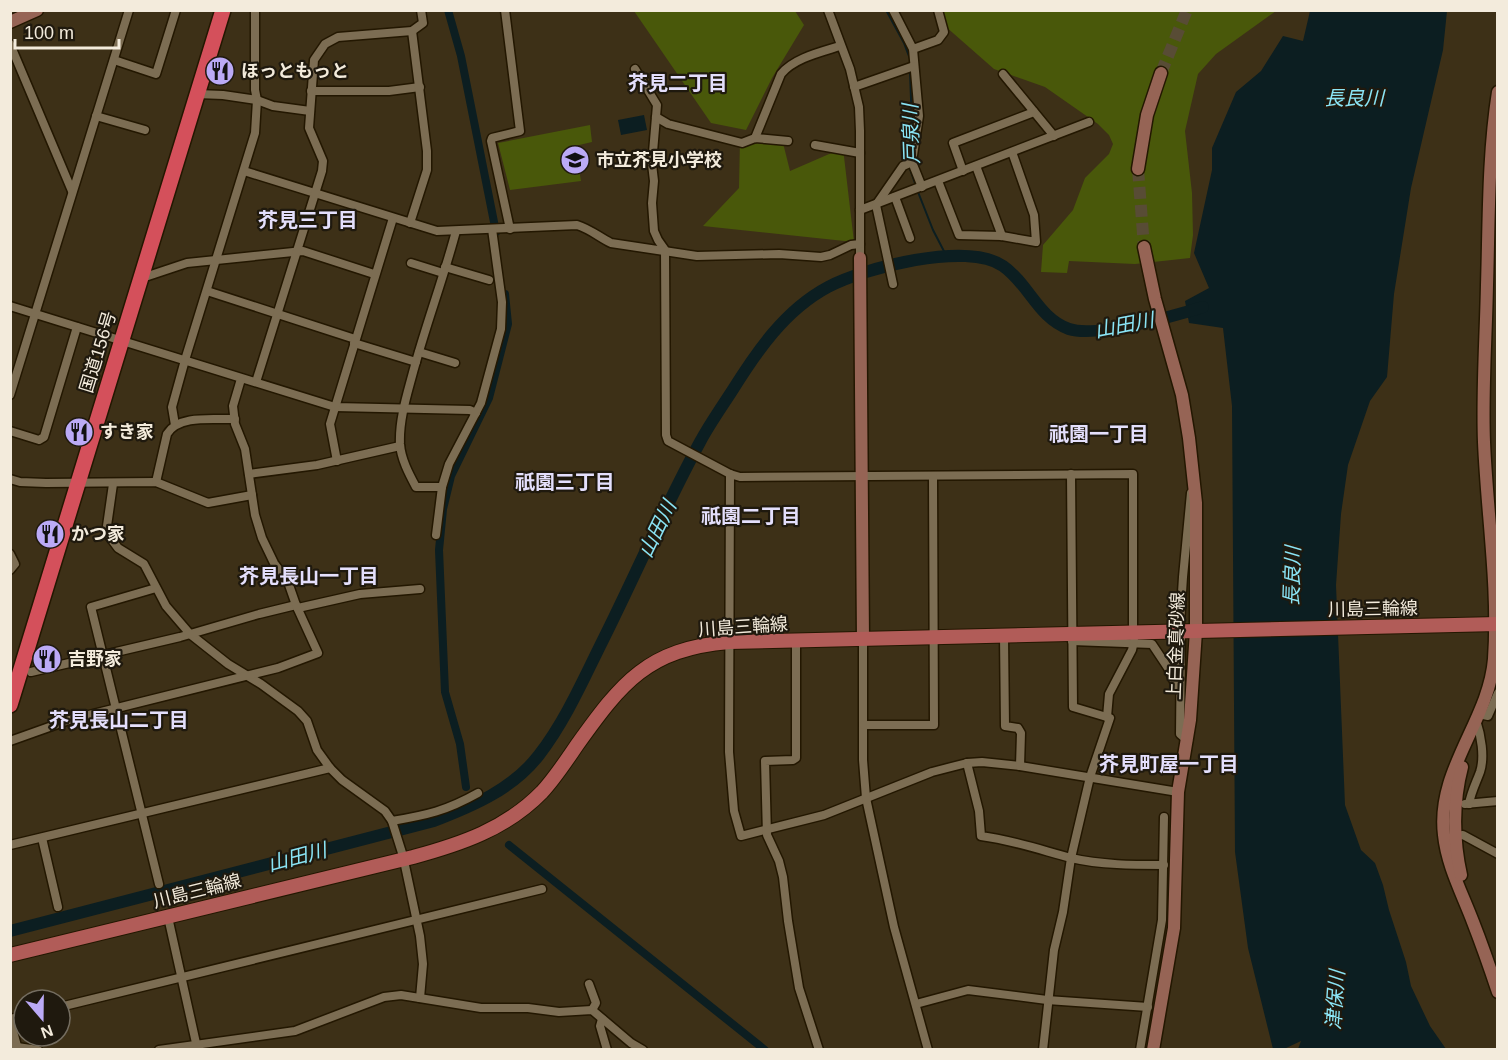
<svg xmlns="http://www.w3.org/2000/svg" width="1508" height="1060" viewBox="0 0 1508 1060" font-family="Helvetica,'Noto Sans JP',sans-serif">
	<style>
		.green { fill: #49580a }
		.water { fill: #0c1e21 }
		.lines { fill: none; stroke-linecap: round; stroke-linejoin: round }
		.stream { stroke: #0c1e21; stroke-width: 2 }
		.canal { stroke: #0c1e21; stroke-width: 8 }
		.river { stroke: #0c1e21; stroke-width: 12 }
		.secondary-tunnel { stroke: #584c35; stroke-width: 12; stroke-dasharray: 12 6; stroke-linecap: butt }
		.street-casing { stroke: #231701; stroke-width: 11 }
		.secondary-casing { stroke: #231701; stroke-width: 15 }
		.primary-casing { stroke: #231701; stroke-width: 16 }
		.highway-casing { stroke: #231701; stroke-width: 18 }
		.street { stroke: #7c6d53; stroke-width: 8 }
		.secondary { stroke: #966455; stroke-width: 12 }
		.primary { stroke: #b15c58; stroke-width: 14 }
		.highway { stroke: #d4505b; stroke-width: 15 }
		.labels { text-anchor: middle; stroke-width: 4.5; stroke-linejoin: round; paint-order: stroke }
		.poi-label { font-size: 18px; font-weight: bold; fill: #f3ebdc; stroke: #1f190e; text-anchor: start }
		.street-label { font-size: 18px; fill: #f3ebdc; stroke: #1f190e }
		.neighbourhood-label { font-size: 20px; font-weight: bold; fill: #e4dffc; stroke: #1f190e }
		.water-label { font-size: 20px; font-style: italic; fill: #8ae4f5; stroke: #1f190e }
	</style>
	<rect width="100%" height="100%" fill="#3d3017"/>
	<g class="green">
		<polygon points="634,11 795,11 804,25 772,78 746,130 711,123"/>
		<polygon points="939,11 1276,11 1216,54 1198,74 1185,131 1192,193 1193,235 1190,258 1135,264 1069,261 1067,273 1041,272 1043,245 1073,210 1085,178 1109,154 1113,144 1109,135 1098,124 1045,87 994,69 945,26"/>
		<polygon points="590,125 592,142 575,146 581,181 510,190 498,143"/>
		<polygon points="740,140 783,143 790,171 843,148 854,242 703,226 739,188"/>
	</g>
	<g class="water">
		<polygon points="1310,11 1447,11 1443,50 1411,188 1394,294 1387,377 1370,401 1348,465 1341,514 1336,585 1345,805 1361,850 1375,863 1383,885 1389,910 1406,962 1411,986 1430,1026 1446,1049 1298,1049 1301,1041 1284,1049 1273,1049 1248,948 1235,852 1232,406 1223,328 1189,323 1185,301 1209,288 1194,253 1212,170 1212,148 1236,92 1261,71 1283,36 1303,41"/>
		<polygon points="644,115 647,130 621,135 618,120"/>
	</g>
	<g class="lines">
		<g class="stream">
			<polyline points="886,10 904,43 910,59"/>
			<polyline points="909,158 912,126 910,71"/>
			<polyline points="909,166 916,186"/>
			<polyline points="918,192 933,230 947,257"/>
		</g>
		<g class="canal">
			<polyline points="448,10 461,56 496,232"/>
			<polyline points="466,787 460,744 445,692 439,550 443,509 451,476 489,398 508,324 505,294"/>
			<polyline points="509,845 765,1050"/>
		</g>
		<path class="river" d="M10 931 434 821C473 806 513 789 539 755 566 720 584 678 603 640 636 574 665 506 700 442 709 425 721 408 732 391 757 351 785 310 828 287 863 268 967 241 1003 266 1029 284 1038 318 1069 329 1096 338 1174 316 1203 307"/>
		<g class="secondary-tunnel">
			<polyline points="1161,73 1187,10"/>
			<polyline points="1138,169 1144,247"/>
		</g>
		<g class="street-casing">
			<g id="street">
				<polyline points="505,10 520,131 492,138 491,141 510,229"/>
				<polyline points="828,10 850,69 859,107 860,131 860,258"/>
				<polyline points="893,10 913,49 919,116 912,162 922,187"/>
				<polyline points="10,44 72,191"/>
				<polyline points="913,49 938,40 944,32 938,10"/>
				<polyline points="114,60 156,74 176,10"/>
				<polyline points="635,69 657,105 652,164 654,181 652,203 654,231 658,240 665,250 666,435 668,441 730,474 740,477 1133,474 1133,625"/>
				<polyline points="1003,74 1054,136"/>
				<polyline points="854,87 914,66"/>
				<polyline points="311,91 389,91 420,87"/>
				<polyline points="197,94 223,95 257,100 273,106 310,111"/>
				<polyline points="96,116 145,130"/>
				<polyline points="656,117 668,124 742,143 755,138 788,141"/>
				<path d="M755 138 781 74C794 58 821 52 840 46"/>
				<polyline points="815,145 860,153"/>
				<polyline points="976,166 1002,236"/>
				<path d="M244 171 437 231 577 225C590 229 599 237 611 243L697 256 779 254 821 257 830 255 851 245 860 244"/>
				<polyline points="963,171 953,143 1034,112"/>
				<polyline points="938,181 959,235 1002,236 1036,242 1034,215 1012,152"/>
				<polyline points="895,197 910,238"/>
				<polyline points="860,210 1089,122"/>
				<polyline points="410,223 427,170 427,151 412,31"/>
				<polyline points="411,263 443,273"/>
				<polyline points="445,267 489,280"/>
				<polyline points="142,276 148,276 187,263 303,251 374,274"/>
				<polyline points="893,284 876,205 903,166 912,162"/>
				<polyline points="207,291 355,339"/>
				<polyline points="10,306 335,407 470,410 476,413"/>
				<polyline points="354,343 416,362"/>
				<polyline points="419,352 455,363"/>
				<polyline points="256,382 322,171 323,161 309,128 314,60 325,44 338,37 412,31 423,23 421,10"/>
				<polyline points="10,395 129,10"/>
				<polyline points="175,425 172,407 185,360 255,133 257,100 255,90 255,10"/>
				<polyline points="10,431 39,440 44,437 77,327"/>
				<polyline points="337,461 330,424 393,218"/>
				<polyline points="249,474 317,465 400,446"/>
				<polyline points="730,474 729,752 734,811 741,836 824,815 932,772 967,763 982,762 1020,766 1178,792"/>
				<polyline points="10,479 20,482 46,483 156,482 208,503 252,495"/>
				<path d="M156 482 167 434C179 414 215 420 235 419"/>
				<polyline points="113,484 107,526 109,536 118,548 144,564 166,606 190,634 228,664 261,684 298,711 307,721 317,750 330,768 342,780 385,811 392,821"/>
				<path d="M442 487H416C409 474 401 459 400 444 399 421 406 398 412 376 425 327 443 280 456 231"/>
				<polyline points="436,535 442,487 449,464 481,403 501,329 502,302 492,229"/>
				<polyline points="10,554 15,564 10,570"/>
				<polyline points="156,588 91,607 159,884"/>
				<polyline points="298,608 360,594 420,589"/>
				<polyline points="1180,624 1183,577 1191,493"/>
				<polyline points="1004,636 1005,726 1018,728 1021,733 1020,766"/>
				<polyline points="1181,639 1180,734 1188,741"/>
				<polyline points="863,640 863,760 866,798 894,927 928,1050"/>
				<polyline points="796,641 796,758 793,760 765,761 767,835 779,861 783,877 788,921 799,988 819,1050"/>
				<polyline points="1072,641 1152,644 1168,668 1176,686 1180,687"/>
				<polyline points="31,672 180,637 259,614 296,605"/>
				<polyline points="1479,714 1488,716 1498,693"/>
				<polyline points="1107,717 1109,694 1132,650 1134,641"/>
				<polyline points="864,725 934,725 933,476"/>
				<polyline points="10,741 69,720 278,668 318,653 296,605 288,582 274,563 262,538 255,515 245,449 235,424 233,406 241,379"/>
				<path d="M967 763 979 811 981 836C1012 840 1041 850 1071 858 1101 865 1133 865 1164 865"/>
				<polyline points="1465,804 1498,801"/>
				<path d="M1469 804C1471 792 1476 783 1480 772 1485 757 1481 735 1476 720"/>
				<polyline points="1456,836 1463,835 1498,854"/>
				<polyline points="42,838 58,907"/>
				<polyline points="10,845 330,768"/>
				<polyline points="168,917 196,1043"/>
				<polyline points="589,984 596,1003 592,1010"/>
				<path d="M420 998 423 964 420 936 403 856 392 821C427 815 446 811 478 793"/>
				<polyline points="916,1004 968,990 1047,1000 1148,1007"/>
				<polyline points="60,1007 542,889"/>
				<polyline points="10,1019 24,1016"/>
				<polyline points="602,1019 600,1026 607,1050"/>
				<polyline points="10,1020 17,1046"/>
				<polyline points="10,1046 38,1050"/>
				<polyline points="159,1050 295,1031 384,997 401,995 481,1008 528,1008 559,1012 592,1010 631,1043 643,1050"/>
				<polyline points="1043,1050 1054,950 1063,912 1071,858 1090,777 1110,718 1073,707 1071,474"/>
				<polyline points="1140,1050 1162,920 1164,817"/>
			</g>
		</g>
		<g class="secondary-casing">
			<g id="secondary">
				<polyline points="10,22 37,10"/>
				<path d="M1498 92C1488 156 1489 221 1487 285 1486 337 1482 390 1484 442 1487 514 1499 587 1494 659 1489 721 1436 770 1444 835 1447 865 1462 893 1473 922 1482 945 1490 968 1498 992"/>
				<polyline points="1138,169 1147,115 1161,73"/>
				<polyline points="1144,247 1155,299 1182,395 1189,438 1196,503 1196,631 1190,720 1178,792 1174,928 1153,1050"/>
				<polyline points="860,258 863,640"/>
				<path d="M1461 875C1453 840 1453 801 1462 767"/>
			</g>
		</g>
		<g class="primary-casing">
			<path id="primary" d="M10 955 413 857C461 844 506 829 542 792 555 778 566 761 577 745 622 682 648 649 729 642L1498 624"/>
		</g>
		<g class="highway-casing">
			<polyline id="highway" points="10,705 223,10"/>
		</g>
		<use href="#street" class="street"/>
		<use href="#secondary" class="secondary"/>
		<use href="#primary" class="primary"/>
		<use href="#highway" class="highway"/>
	</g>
	<defs>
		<g id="restaurant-disc" transform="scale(1.5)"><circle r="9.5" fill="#bbaaf6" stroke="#1f190e"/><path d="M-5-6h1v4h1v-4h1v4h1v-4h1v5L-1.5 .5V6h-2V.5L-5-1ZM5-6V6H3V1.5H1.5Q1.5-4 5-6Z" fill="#111"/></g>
		<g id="school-disc" transform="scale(1.5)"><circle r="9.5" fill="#bbaaf6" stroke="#1f190e"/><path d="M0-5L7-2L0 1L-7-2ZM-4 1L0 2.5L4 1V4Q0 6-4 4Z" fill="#111"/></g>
	</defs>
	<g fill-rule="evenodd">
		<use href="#restaurant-disc" x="220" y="71"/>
		<use href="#school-disc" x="575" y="160"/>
		<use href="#restaurant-disc" x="79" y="432"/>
		<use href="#restaurant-disc" x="50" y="534"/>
		<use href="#restaurant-disc" x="47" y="659"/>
	</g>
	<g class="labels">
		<g class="poi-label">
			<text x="241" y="77">ほっともっと</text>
			<text x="596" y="166">市立芥見小学校</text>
			<text x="100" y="438">すき家</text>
			<text x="71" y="540">かつ家</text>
			<text x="68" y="665">吉野家</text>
		</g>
		<g class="street-label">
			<text transform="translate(98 352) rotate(-73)" y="6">国道156号</text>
			<text transform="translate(1373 609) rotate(-1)" y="6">川島三輪線</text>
			<text transform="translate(743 627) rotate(-4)" y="6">川島三輪線</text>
			<text transform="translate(1176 646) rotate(-88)" y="6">上白金真砂線</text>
			<text transform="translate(197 891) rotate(-14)" y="6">川島三輪線</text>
		</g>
		<g class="neighbourhood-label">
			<text x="678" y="90">芥見二丁目</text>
			<text x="308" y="227">芥見三丁目</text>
			<text x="1099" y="441">祇園一丁目</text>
			<text x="565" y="489">祇園三丁目</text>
			<text x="751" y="523">祇園二丁目</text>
			<text x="309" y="583">芥見長山一丁目</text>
			<text x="119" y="727">芥見長山二丁目</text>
			<text x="1169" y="771">芥見町屋一丁目</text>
		</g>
		<g class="water-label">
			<text x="1354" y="105">長良川</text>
			<text transform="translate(911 134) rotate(-92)" y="7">戸泉川</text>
			<text transform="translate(1124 325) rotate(-11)" y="7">山田川</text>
			<text transform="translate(657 529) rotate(-64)" y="7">山田川</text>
			<text transform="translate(1292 576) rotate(-88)" y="7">長良川</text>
			<text transform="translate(297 857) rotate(-15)" y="7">山田川</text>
			<text transform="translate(1335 1000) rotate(-86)" y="7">津保川</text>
		</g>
	</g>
	<rect width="1508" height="1060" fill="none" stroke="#f3ebdc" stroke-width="24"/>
	<g transform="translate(42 1018) rotate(160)"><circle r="28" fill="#1f190e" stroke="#746d60" stroke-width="1.5"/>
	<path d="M0-4.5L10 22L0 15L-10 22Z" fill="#bbaaf6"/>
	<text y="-9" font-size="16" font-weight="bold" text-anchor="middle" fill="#f3ebdc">N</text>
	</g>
	<path d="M15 39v9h104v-9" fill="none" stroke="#f3ebdc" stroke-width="3"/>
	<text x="24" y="39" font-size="18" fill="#f3ebdc" stroke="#1f190e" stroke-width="4.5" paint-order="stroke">100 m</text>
</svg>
